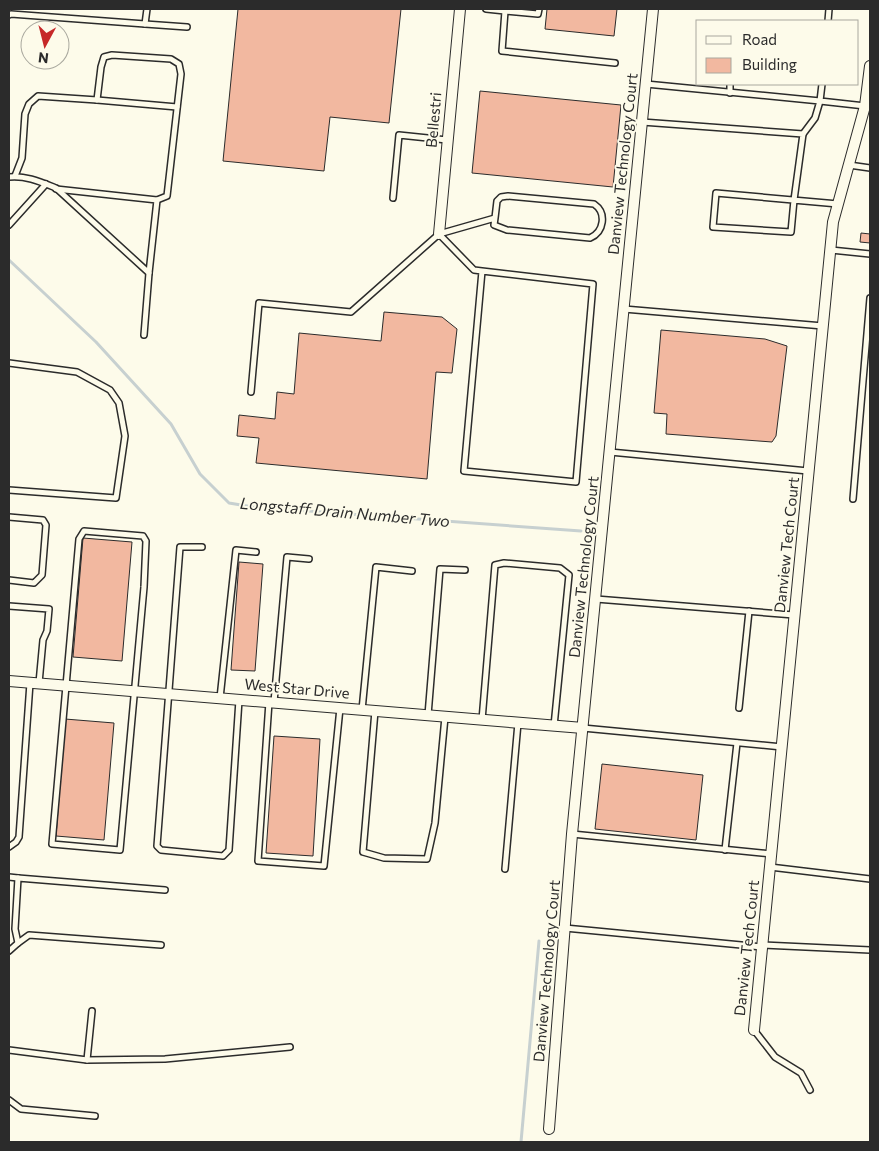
<svg xmlns="http://www.w3.org/2000/svg" width="879" height="1151" viewBox="0 0 879 1151" font-family="Commissioner,sans-serif">
	<style>
		.lines { fill: none; stroke-linecap: round; stroke-linejoin: round }
		.stream { stroke: #c7d0d0; stroke-width: 3 }
		.building { fill: #f2b8a0; stroke: #2b2b2b }
		.lane-casing { stroke: #2b2b2b; stroke-width: 8 }
		.street-casing { stroke: #2b2b2b; stroke-width: 12 }
		.lane { stroke: #fdfbea; stroke-width: 5 }
		.street { stroke: #fdfbea; stroke-width: 10 }
		.labels { text-anchor: middle; stroke-width: 4; stroke-linejoin: round; paint-order: stroke }
		.street-label { font-size: 15px; fill: #2b2b2b; stroke: #fdfbea }
		.water-label { font-size: 16px; font-style: italic; fill: #2b2b2b; stroke: #fdfbea }
	</style>
	<rect width="100%" height="100%" fill="#fdfbea"/>
	<g class="lines">
		<g class="stream">
			<polyline points="9,260 96,342 171,424 200,474 229,503 253,507 581,531"/>
			<polyline points="521,1142 539,941"/>
		</g>
	</g>
	<g class="building">
		<polygon points="238,9 401,9 389,123 330,117 324,171 223,161"/>
		<polygon points="547,9 617,9 614,36 545,29"/>
		<polygon points="480,91 621,105 613,187 472,173"/>
		<polygon points="861,233 870,234 870,243 860,242"/>
		<polygon points="384,312 442,317 457,329 452,373 436,372 427,479 256,463 259,438 237,436 239,415 275,419 277,392 294,394 299,333 381,341"/>
		<polygon points="661,330 765,339 787,346 776,436 772,442 666,434 667,414 654,413"/>
		<polygon points="83,538 132,542 122,661 73,657"/>
		<polygon points="239,562 263,564 255,671 231,670"/>
		<polygon points="65,719 114,723 104,840 56,836"/>
		<polygon points="274,736 320,739 313,856 266,853"/>
		<polygon points="602,764 703,775 696,840 595,829"/>
	</g>
	<g class="lines">
		<g class="lane-casing">
			<g id="lane">
				<polyline points="486,9 505,11 502,51 615,63"/>
				<polyline points="505,9 505,11 538,14 539,9"/>
				<polyline points="9,15 11,14 145,24 147,9"/>
				<polyline points="828,21 829,9"/>
				<polyline points="145,24 187,27"/>
				<polyline points="646,84 820,101 815,118 803,134"/>
				<polyline points="822,84 820,101 865,106"/>
				<polyline points="730,93 730,84"/>
				<polyline points="97,100 177,107"/>
				<polyline points="642,122 803,134 794,200 791,232 713,227 716,193 838,204"/>
				<polyline points="849,165 870,168"/>
				<polyline points="15,176 22,158 25,114 29,104 38,96 97,100 101,67 104,57 112,55 171,59 179,64 181,74 167,196 157,200"/>
				<path d="M9 177C25 175 41 182 56 188L149 273 144 335"/>
				<polyline points="56,189 157,200 149,273"/>
				<polyline points="393,198 399,135 447,140"/>
				<polyline points="9,225 46,184"/>
				<polyline points="439,234 474,270 482,271 593,284 576,482 464,471 482,271"/>
				<polyline points="831,250 870,254"/>
				<polyline points="624,309 823,326"/>
				<polyline points="9,363 77,372 110,390 119,403 125,436 116,498 9,490"/>
				<path d="M251 392 259 303 351 312 439 234 495 218 494 225 507 230 590 238C604 232 607 213 594 204L508 196 501 197 497 201 495 218"/>
				<polyline points="610,452 808,471"/>
				<polyline points="853,499 870,298"/>
				<polyline points="9,517 43,520 46,525 42,575 34,583 9,580"/>
				<polygon points="84,531 143,536 146,541 144,587 120,850 52,844 79,539"/>
				<polyline points="202,547 180,547 157,846 161,850 223,856 229,850 239,700"/>
				<polyline points="596,599 794,615"/>
				<polyline points="9,606 49,609 47,631 43,640 39,683"/>
				<polyline points="220,698 236,550 256,552"/>
				<polyline points="269,702 258,861 324,866 340,708"/>
				<polyline points="274,702 287,557 309,559"/>
				<polyline points="739,708 749,611"/>
				<polyline points="362,710 376,567 412,571"/>
				<polyline points="375,711 363,852 384,858 427,859 435,823 445,717"/>
				<polyline points="428,715 440,569 465,570"/>
				<polyline points="482,720 495,565 504,563 560,568 569,575 554,726"/>
				<polyline points="583,728 782,747"/>
				<polyline points="572,834 771,854"/>
				<polyline points="9,847 16,842 19,837 30,683"/>
				<polyline points="725,850 737,743"/>
				<polyline points="770,867 870,879"/>
				<polyline points="505,869 518,723"/>
				<polyline points="9,877 18,878"/>
				<polyline points="565,928 762,947"/>
				<polyline points="18,943 29,935 161,945"/>
				<polyline points="763,945 870,950"/>
				<polyline points="9,951 18,943 15,929 18,878 165,890"/>
				<polyline points="754,1030 775,1057 801,1073 810,1090"/>
				<polyline points="9,1050 87,1060 92,1011"/>
				<polyline points="87,1060 165,1059 290,1047"/>
				<polyline points="9,1100 21,1109 95,1116"/>
			</g>
		</g>
		<g class="street-casing">
			<g id="street">
				<polyline points="439,234 460,9"/>
				<polyline points="9,681 583,728"/>
				<polyline points="754,1030 833,222 865,106 870,66"/>
				<polyline points="549,1129 572,834 653,9"/>
			</g>
		</g>
		<use href="#lane" class="lane"/>
		<use href="#street" class="street"/>
	</g>
	<g class="labels">
		<g class="street-label">
			<text transform="translate(434 120) rotate(-85)" y="5">Bellestri</text>
			<text transform="translate(623 164) rotate(-84)" y="5">Danview Technology Court</text>
			<text transform="translate(787 545) rotate(-84)" y="5">Danview Tech Court</text>
			<text transform="translate(584 567) rotate(-84)" y="5">Danview Technology Court</text>
			<text transform="translate(297 689) rotate(5)" y="5">West Star Drive</text>
			<text transform="translate(747 948) rotate(-84)" y="5">Danview Tech Court</text>
			<text transform="translate(547 971) rotate(-85)" y="5">Danview Technology Court</text>
		</g>
		<g class="water-label">
			<text transform="translate(345 512) rotate(5)" y="6">Longstaff Drain Number Two</text>
		</g>
	</g>
	<rect width="879" height="1151" fill="none" stroke="#2b2b2b" stroke-width="20"/>
	<rect x="696" y="20" width="162" height="65" fill="#fdfbea" stroke="#a9a89e"/>
	<rect x="706" y="36" width="25" height="8" fill="#fdfbea" stroke="#a9a89e"/>
	<text x="742" y="45" font-size="15" fill="#2b2b2b">Road</text>
	<rect x="706" y="58" width="25" height="15" fill="#f2b8a0" stroke="#a9a89e"/>
	<text x="742" y="70" font-size="15" fill="#2b2b2b">Building</text>
	<g transform="translate(45 45) rotate(187)"><circle r="24" fill="#fdfbea" stroke="#a9a89e"/>
	<path d="M0-4L9 19L0 12L-9 19Z" fill="#c62828"/>
	<text y="-8" font-size="14" font-weight="bold" text-anchor="middle" fill="#2b2b2b">N</text>
	</g>
</svg>
